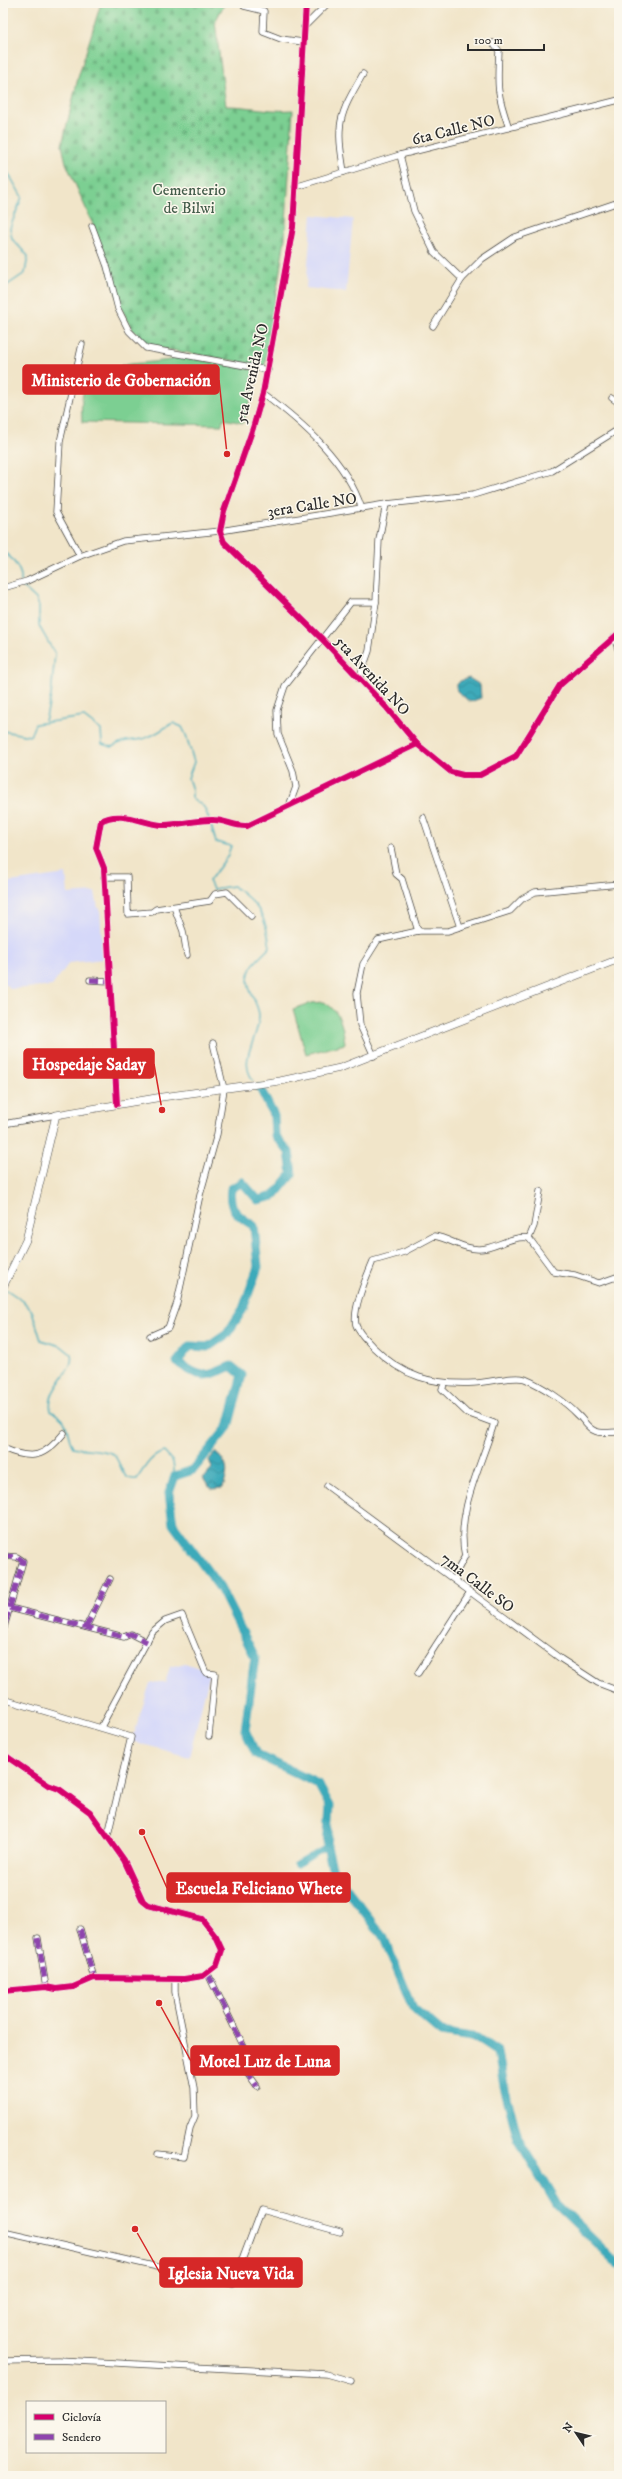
<svg xmlns="http://www.w3.org/2000/svg" width="622" height="2479" viewBox="0 0 622 2479" font-family="'IM FELL DW Pica',serif">
	<style>
		.built { fill: #d5d8f9 }
		.green { fill: #7bcf92; stroke: #537d5e }
		.cemetery { fill: url(#cemetery-stones); stroke: #537d5e }
		.water { fill: url(#water-waves); stroke: #346a72 }
		.lines { fill: none; stroke-linecap: round; stroke-linejoin: round }
		.stream { stroke: #3caaba; stroke-width: 1.5 }
		.canal { stroke: #3caaba; stroke-width: 5.5 }
		.river { stroke: #3caaba; stroke-width: 9 }
		.minor-casing { stroke: #494743; stroke-width: 7 }
		.major-casing { stroke: #494743; stroke-width: 8 }
		.minor { stroke: #fff; stroke-width: 5.5 }
		.major { stroke: #fff; stroke-width: 7 }
		.quiet { stroke: #8e44ad; stroke-width: 5; stroke-dasharray: 10 5; stroke-linecap: butt }
		.cycleway-casing { stroke: #fbf7ec; stroke-width: 8 }
		.cycleway { stroke: #d6006c; stroke-width: 6 }
		.labels { text-anchor: middle; stroke-width: 3; stroke-linejoin: round; paint-order: stroke }
		.street-label { font-size: 16px; fill: #2b2b2b; stroke: #fbf7ec }
		.park-label { font-size: 16px; fill: #435c4a; stroke: #fbf7ec }
		.leader { fill: none; stroke: #d62828; stroke-width: 1.5 }
		.callout-dot { fill: #d62828; stroke: #fbf7ec; stroke-width: 1.5 }
		.callout { fill: #d62828; stroke: #d62828; stroke-width: 1.5 }
		.callout-label { font-size: 17px; text-anchor: middle; font-weight: bold; fill: #fff }
	</style>
	<defs>
		<pattern id="cemetery-stones" width="16" height="16" patternUnits="userSpaceOnUse"><rect width="16" height="16" fill="#7bcf92"/><path d="M2 7V4a2 2 0 0 1 4 0v3zM10 15v-3a2 2 0 0 1 4 0v3z" fill="#6ab27e"/></pattern>
		<pattern id="water-waves" width="16" height="10" patternUnits="userSpaceOnUse"><rect width="16" height="10" fill="#3caaba"/><path d="M0 5q4-4 8 0t8 0" fill="none" stroke="#338b97"/></pattern>
	</defs>
	<rect width="100%" height="100%" fill="#fbf7ec"/>
	<filter id="ink" filterUnits="userSpaceOnUse"><feTurbulence type="fractalNoise" baseFrequency=".025" numOctaves="2"/><feDisplacementMap in="SourceGraphic" scale="8" xChannelSelector="R" yChannelSelector="G"/><feConvolveMatrix kernelMatrix="1 2 1 2 8 2 1 2 1" color-interpolation-filters="sRGB"/></filter>
	<filter id="wash" filterUnits="userSpaceOnUse"><feTurbulence type="fractalNoise" baseFrequency=".012" numOctaves="4" result="noise"/><feDisplacementMap in="SourceGraphic" scale="16" xChannelSelector="R" yChannelSelector="G"/><feGaussianBlur stdDeviation="0.9" result="paint"/><feColorMatrix in="noise" values="0 0 0 0 0 0 0 0 0 0 0 0 0 0 0 0 0 1.4 0 .05"/><feComposite in="paint" operator="in"/></filter>
	<g filter="url(#wash)">
		<rect width="100%" height="100%" fill="#f1e5c9"/>
		<g class="built">
			<polygon points="312,215 353,219 346,292 306,288"/>
			<polygon points="66,874 68,894 95,892 98,908 100,908 103,959 69,963 52,986 11,989 3,982 3,883"/>
			<polygon points="185,1663 210,1672 189,1757 132,1741 150,1683 165,1683 170,1667"/>
		</g>
		<g class="green">
			<path d="M181 356 260 371 243 423 223 419 222 425 82 422C81 394 79 379 113 377L122 365 171 360Z"/>
			<path d="M323 1002C340 1010 343 1026 345 1044L306 1054 293 1009 311 1003Z"/>
		</g>
		<path class="cemetery" d="M101 3H225L215 22 226 106C250 106 269 112 293 110L285 238 265 366 147 346 133 330 121 308 94 227 66 163 62 145 78 78Z"/>
		<g class="water">
			<polygon points="469,678 480,685 481,698 470,702 457,691 456,686 460,681"/>
			<path d="M215 1452C230 1465 228 1472 223 1488L213 1489 208 1486 203 1478 212 1468 209 1460Z"/>
		</g>
		<g class="lines">
			<g class="stream">
				<polyline points="3,164 22,197 10,228 12,239 28,256 25,273 3,288"/>
				<path d="M3 552C12 557 23 571 21 582"/>
				<polyline points="21,585 36,599 39,606 39,626 55,654 51,696 45,721"/>
				<path d="M3 731 30 736 35 724 84 717 101 730 102 744 112 747C128 737 134 743 148 737 157 734 165 727 173 723L182 727 186 735 194 762 188 778 192 790V798L204 807 209 819"/>
				<path d="M210 822 216 842 231 846 227 857 209 881 213 889 233 886C259 904 266 916 270 947 265 953 253 962 250 970 243 989 258 1000 259 1015 260 1037 237 1059 253 1080"/>
				<path d="M7 1290 23 1301 32 1311 41 1340 61 1346 71 1354C76 1372 45 1387 51 1411 74 1424 63 1430 73 1447 81 1449 109 1450 113 1454 122 1462 120 1481 137 1479 145 1467 150 1456 164 1452L173 1462 175 1476"/>
			</g>
			<polyline class="canal" points="296,1865 327,1847"/>
			<path class="river" d="M260 1088 274 1116 275 1135 289 1152 292 1174 274 1196 258 1200 242 1182 231 1189C228 1210 238 1216 254 1226L258 1267 243 1309 227 1334 208 1347 190 1346 177 1362C202 1379 204 1378 231 1366L242 1375 228 1427 193 1470 175 1476 169 1493 173 1524 220 1588 255 1657 245 1730 256 1754 318 1784 330 1806 327 1847 333 1871 383 1936 413 2008 441 2032 477 2038 498 2052 504 2086 518 2139 557 2205 619 2265"/>
		</g>
	</g>
	<g filter="url(#ink)">
		<g class="lines">
			<g class="minor-casing">
				<g id="minor">
					<polyline points="306,3 293,227 263,393 253,428 224,511 220,531 224,542 322,639 387,708 417,744 451,772 463,775 480,775 516,756 560,685 619,633"/>
					<polyline points="618,3 619,4"/>
					<polyline points="244,6 264,11 263,32 281,39 303,42"/>
					<polyline points="304,27 328,3"/>
					<path d="M493 43 499 51C497 87 497 94 509 128"/>
					<polyline points="400,155 414,211 434,252 462,279 482,259 515,237 619,202"/>
					<path d="M344 172C336 123 338 117 363 74"/>
					<polyline points="295,187 400,155 619,100"/>
					<polyline points="92,226 107,266 118,309 129,331 146,348 268,370"/>
					<polyline points="433,326 462,279"/>
					<path d="M263 393C303 423 346 460 362 509"/>
					<polyline points="612,398 619,403"/>
					<polyline points="80,556 56,512 60,442 82,344"/>
					<polyline points="3,588 27,581 80,556 123,541 220,531 386,504 473,495 552,471 619,429"/>
					<polyline points="614,637 619,652"/>
					<polyline points="359,679 369,651 376,602 379,540 386,504"/>
					<polyline points="289,806 296,787 293,771 278,734 277,710 285,686 351,602 376,602"/>
					<polyline points="423,817 460,927"/>
					<polyline points="391,848 396,874 402,879 418,931"/>
					<polyline points="104,877 127,877 128,914 152,912 156,909 210,901 215,894 227,892 251,916"/>
					<polyline points="174,907 183,931 187,955"/>
					<polyline points="90,980 109,981"/>
					<polyline points="374,1056 360,1025 357,993 363,964 378,940 418,931 448,931 460,927 510,911 522,899 535,892 619,884"/>
					<path d="M117 1104 104 868 96 848 101 821C119 810 142 823 161 825 178 826 196 819 214 820 225 820 235 827 247 826L417 744"/>
					<polyline points="3,1124 56,1115"/>
					<polyline points="540,1191 534,1226 529,1238 554,1272 575,1275 599,1283 619,1276"/>
					<path d="M529 1238C510 1235 494 1250 478 1249 462 1249 449 1238 434 1236L404 1252 373 1261C367 1276 352 1309 356 1325 359 1334 367 1340 373 1347 403 1377 432 1385 474 1383 487 1383 514 1375 525 1379 542 1386 565 1401 578 1415 584 1420 587 1428 595 1431 601 1434 612 1432 619 1432"/>
					<polyline points="150,1336 168,1328 177,1303 200,1195 217,1134 224,1089 213,1043"/>
					<path d="M445 1383 442 1389 467 1413 494 1423C482 1464 455 1513 465 1556L456 1573 457 1581"/>
					<path d="M3 1448C32 1461 45 1457 64 1433"/>
					<polyline points="327,1486 561,1659 598,1683 619,1691"/>
					<polyline points="3,1556 17,1557 23,1561 3,1631"/>
					<polyline points="10,1608 124,1637 131,1634 147,1642"/>
					<polyline points="86,1627 110,1579"/>
					<polyline points="418,1673 470,1592"/>
					<polyline points="3,1699 131,1737 108,1835"/>
					<polyline points="101,1727 152,1632 165,1621 182,1615 206,1673 215,1674 209,1736"/>
					<polyline points="3,1754 48,1785 59,1789 90,1812 124,1860 143,1901 148,1905 202,1919 216,1937 222,1950 217,1965 203,1976 184,1979 94,1978 73,1987 56,1989 46,1987 3,1991"/>
					<polyline points="80,1929 94,1978"/>
					<polyline points="38,1938 46,1987"/>
					<polyline points="208,1974 244,2047 247,2072 257,2086"/>
					<polyline points="158,2154 184,2157 190,2128 195,2116 194,2088 175,1992 175,1979"/>
					<polyline points="3,2232 233,2284 261,2210 340,2232"/>
					<polyline points="3,2361 58,2360 326,2374 351,2381"/>
				</g>
			</g>
			<g class="major-casing">
				<polyline id="major" points="3,1287 26,1240 56,1115 162,1097 280,1081 340,1068 619,959"/>
			</g>
			<use href="#minor" class="minor"/>
			<use href="#major" class="major"/>
			<g class="quiet">
				<polyline points="90,980 109,981"/>
				<polyline points="3,1556 17,1557 23,1561 3,1631"/>
				<polyline points="10,1608 124,1637 131,1634 147,1642"/>
				<polyline points="86,1627 110,1579"/>
				<polyline points="80,1929 94,1978"/>
				<polyline points="38,1938 46,1987"/>
				<polyline points="208,1974 244,2047 247,2072 257,2086"/>
			</g>
			<g class="cycleway-casing">
				<g id="cycleway">
					<polyline points="306,3 293,227 263,393 253,428 224,511 220,531 224,542 322,639 387,708 417,744 451,772 463,775 480,775 516,756 560,685 619,633"/>
					<path d="M117 1104 104 868 96 848 101 821C119 810 142 823 161 825 178 826 196 819 214 820 225 820 235 827 247 826L417 744"/>
					<polyline points="3,1754 48,1785 59,1789 90,1812 124,1860 143,1901 148,1905 202,1919 216,1937 222,1950 217,1965 203,1976 184,1979 94,1978 73,1987 56,1989 46,1987 3,1991"/>
				</g>
			</g>
			<use href="#cycleway" class="cycleway"/>
		</g>
	</g>
	<g class="labels">
		<g class="street-label">
			<text transform="translate(453 129) rotate(-14)" y="6">6ta Calle NO</text>
			<text transform="translate(251 373) rotate(-77)" y="6">5ta Avenida NO</text>
			<text transform="translate(312 504) rotate(-9)" y="6">3era Calle NO</text>
			<text transform="translate(373 675) rotate(47)" y="6">5ta Avenida NO</text>
			<text transform="translate(478 1582) rotate(37)" y="6">7ma Calle SO</text>
		</g>
		<g class="park-label">
			<text x="189" y="195">Cementerio<tspan x="189" dy="18">de Bilwi</tspan></text>
		</g>
	</g>
	<path class="leader" d="M227 454L219 380M162 1110L154 1064M142 1832L167 1888M159 2003L191 2061M135 2229L160 2273"/>
	<g class="callout-dot">
		<circle cx="227" cy="454" r="4"/>
		<circle cx="162" cy="1110" r="4"/>
		<circle cx="142" cy="1832" r="4"/>
		<circle cx="159" cy="2003" r="4"/>
		<circle cx="135" cy="2229" r="4"/>
	</g>
	<g class="callout">
		<rect x="23" y="365" width="196" height="29" rx="4"/>
		<rect x="24" y="1049" width="130" height="29" rx="4"/>
		<rect x="167" y="1873" width="183" height="29" rx="4"/>
		<rect x="191" y="2046" width="148" height="29" rx="4"/>
		<rect x="160" y="2258" width="142" height="29" rx="4"/>
	</g>
	<g class="callout-label">
		<text x="121" y="386">Ministerio de Gobernación</text>
		<text x="89" y="1070">Hospedaje Saday</text>
		<text x="259" y="1894">Escuela Feliciano Whete</text>
		<text x="265" y="2067">Motel Luz de Luna</text>
		<text x="231" y="2279">Iglesia Nueva Vida</text>
	</g>
	<rect width="622" height="2479" fill="none" stroke="#fbf7ec" stroke-width="16"/>
	<rect x="26" y="2401" width="140" height="52" fill="#fbf7ec" stroke="#a8a59f"/>
	<rect x="34" y="2414" width="20" height="6" fill="#d6006c" stroke="#a8a59f"/>
	<text x="62" y="2421" font-size="12" fill="#2b2b2b">Ciclovía</text>
	<rect x="34" y="2434" width="20" height="6" fill="#8e44ad" stroke="#a8a59f"/>
	<text x="62" y="2441" font-size="12" fill="#2b2b2b">Sendero</text>
	<g transform="translate(576 2433) rotate(305)" stroke="#fbf7ec" stroke-width="3" paint-order="stroke">
	<path d="M0-3L7 15L0 10L-7 15Z" fill="#2b2b2b"/>
	<text y="-6" font-size="11" font-weight="bold" text-anchor="middle" fill="#2b2b2b">N</text>
	</g>
	<path d="M468 44v6h76v-6" fill="none" stroke="#2b2b2b" stroke-width="2"/>
	<text x="474" y="44" font-size="12" fill="#2b2b2b" stroke="#fbf7ec" stroke-width="3" paint-order="stroke">100 m</text>
</svg>
